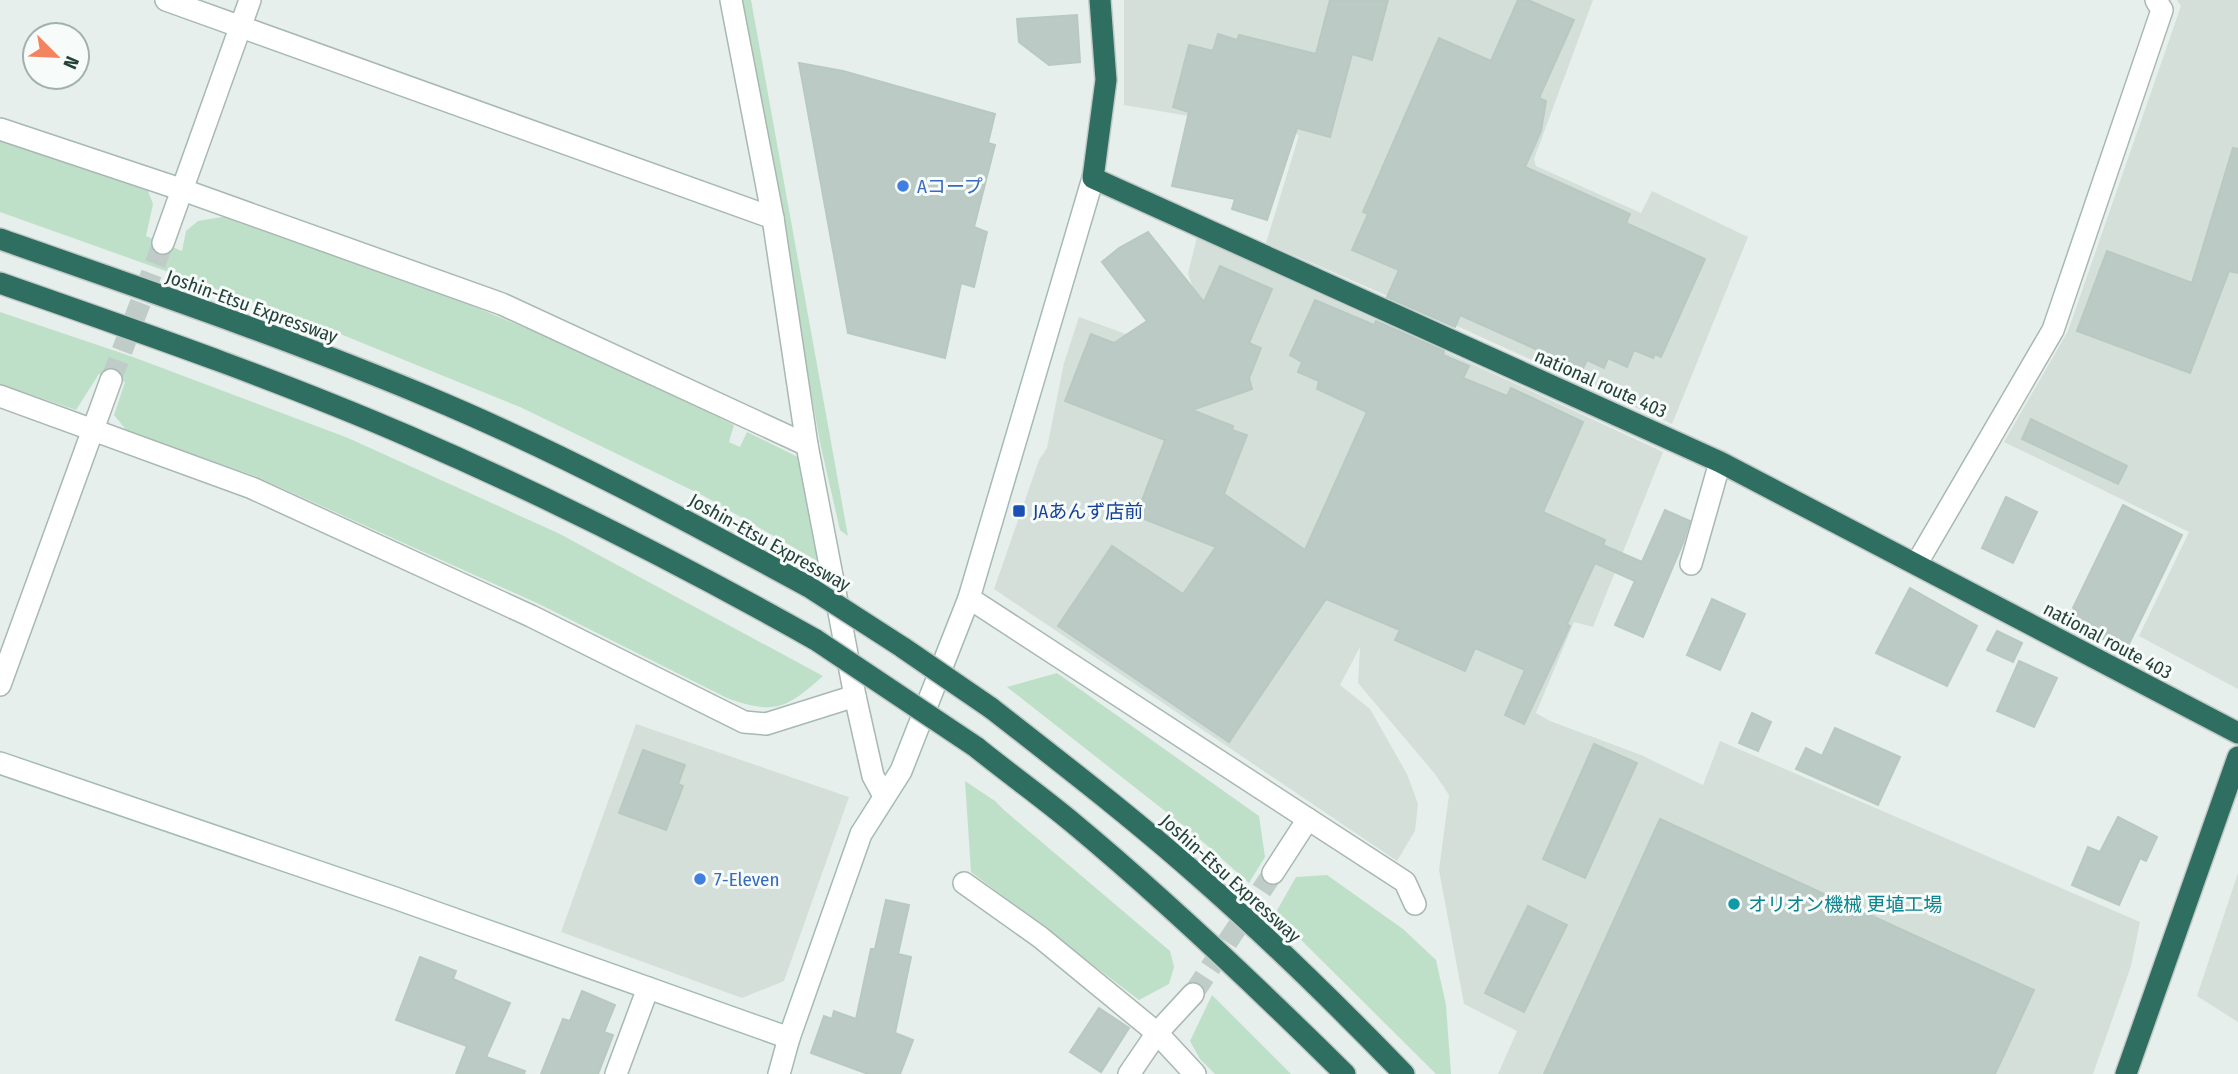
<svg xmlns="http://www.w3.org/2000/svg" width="2238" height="1074" viewBox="0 0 2238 1074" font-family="'Fira Sans Condensed','Noto Sans JP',sans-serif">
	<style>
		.built { fill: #d4dfda }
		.green { fill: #bfe0c8 }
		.building { fill: #bbcac4; stroke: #b8c9c2; stroke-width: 2 }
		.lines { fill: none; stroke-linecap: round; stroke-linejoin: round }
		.street-tunnel { stroke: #bfccc8; stroke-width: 21; stroke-dasharray: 21 10; stroke-linecap: butt }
		.street-casing { stroke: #a8b8b2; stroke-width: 24 }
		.secondary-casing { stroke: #a4bbb3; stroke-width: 24 }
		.highway-casing { stroke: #c2cac8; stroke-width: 24 }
		.street { stroke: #fff; stroke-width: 21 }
		.secondary { stroke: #fff; stroke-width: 21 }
		.highway { stroke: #2f6f62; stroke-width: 21 }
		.highway-bridge-casing { stroke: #c2cac8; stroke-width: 24; stroke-linecap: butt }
		.highway-bridge { stroke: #2f6f62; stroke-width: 21 }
		.shop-dot { fill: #3f7fe0; stroke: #f7fbf9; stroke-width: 2.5 }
		.transit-dot { fill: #1a4fb4; stroke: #f7fbf9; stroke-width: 2.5 }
		.culture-dot { fill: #0f9aa8; stroke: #f7fbf9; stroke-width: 2.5 }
		.labels { text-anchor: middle; stroke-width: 6; stroke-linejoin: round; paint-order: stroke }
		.shop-label { font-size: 19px; fill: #366cbe; stroke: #f7fbf9; text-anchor: start }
		.street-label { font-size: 19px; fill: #24423a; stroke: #f7fbf9 }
		.transit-label { font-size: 19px; fill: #164399; stroke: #f7fbf9; text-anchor: start }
		.culture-label { font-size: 19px; fill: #0d838f; stroke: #f7fbf9; text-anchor: start }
	</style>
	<rect width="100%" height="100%" fill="#e6efeb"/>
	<g class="built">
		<polygon points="1124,0 1593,0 1534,159 1536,166 1641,213 1652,191 1748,237 1672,424 1466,330 1266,243 1299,135 1124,105"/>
		<polygon points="2177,0 2238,0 2238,689 2139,636 2189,532 2004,442 2068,331 2181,6"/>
		<polygon points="1197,237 1663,452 1593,627 1574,622 1536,713 1550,721 1641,755 1703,785 1720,741 2140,922 2131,966 2093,1074 1498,1074 1517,1031 1464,1004 1439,870 1449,795 1435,774 1358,683 1360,647 1340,685 1370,709 1407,774 1418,804 1415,831 1397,861 994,589 1039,460 1047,448 1064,363 1079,317 1181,354 1206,331 1188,273"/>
		<polygon points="636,724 849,797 784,981 742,998 561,932"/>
		<polygon points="2238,873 2238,1022 2197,996"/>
	</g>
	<g class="green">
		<polygon points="738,0 751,0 848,536 840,530 821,447"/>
		<polygon points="0,139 148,191 153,204 146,236 182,251 186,231 198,221 228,216 333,252 480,309 622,368 734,425 729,442 740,447 747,432 802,459 819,562 704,496 520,407 328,329 0,212"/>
		<path d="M0 312 133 357 348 438 558 533 823 676C786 709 775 715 727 698L539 604 255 476 127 431 114 415 125 382 99 374 76 410 0 384Z"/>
		<polygon points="1057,673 1259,816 1265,857 1249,883 1193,833 1007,687"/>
		<polygon points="965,781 995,801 1004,810 1170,951 1174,967 1169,984 1139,1000 971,872"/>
		<polygon points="1327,875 1403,929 1436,960 1446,1005 1451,1074 1436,1074 1275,914 1296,877"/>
		<polygon points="1212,995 1291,1074 1215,1074 1200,1059 1190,1041"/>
	</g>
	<g class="building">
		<polygon points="1330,0 1388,0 1372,60 1352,54 1330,137 1297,128 1267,220 1232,209 1235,199 1172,186 1189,112 1173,107 1189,45 1213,51 1218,34 1237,40 1239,35 1316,54"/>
		<polygon points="1518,0 1528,0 1574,20 1539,98 1546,101 1541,131 1525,167 1630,214 1626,223 1705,259 1661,357 1655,354 1653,358 1634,350 1627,367 1608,358 1604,368 1587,360 1582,370 1460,315 1455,327 1387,297 1399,270 1352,250 1368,214 1363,212 1439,38 1491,61"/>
		<polygon points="1077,15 1080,62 1049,65 1019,42 1017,19"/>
		<polygon points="799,63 843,71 995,114 988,143 995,145 974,227 987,232 974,287 961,283 945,358 848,333"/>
		<polygon points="2233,148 2238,149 2238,273 2229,271 2190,373 2077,331 2107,251 2192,283"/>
		<polygon points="1148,232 1204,302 1220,266 1272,289 1249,343 1261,348 1249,378 1252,389 1192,410 1233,426 1232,430 1247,435 1224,494 1305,550 1367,412 1317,389 1319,381 1298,372 1302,362 1290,355 1315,300 1374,325 1376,321 1444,351 1443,355 1469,366 1463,378 1507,396 1511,388 1583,422 1543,512 1605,540 1603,545 1642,562 1665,510 1690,521 1683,543 1643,637 1615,625 1635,581 1595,563 1567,624 1570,626 1524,724 1505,715 1525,670 1475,648 1465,671 1395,640 1400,630 1326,599 1229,742 1058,626 1112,546 1183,594 1216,547 1136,516 1165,440 1065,401 1091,334 1114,343 1147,321 1102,262 1119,248"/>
		<polygon points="2031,419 2127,466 2118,484 2022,439"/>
		<polygon points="2006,497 2037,512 2013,563 1982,548"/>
		<polygon points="2123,505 2182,535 2126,650 2070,623 2076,610 2073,608"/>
		<polygon points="1910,588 1977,626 1947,686 1876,653"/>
		<polygon points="1712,599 1745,614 1720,670 1687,655"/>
		<polygon points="1997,631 2022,643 2013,662 1987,650"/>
		<polygon points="2019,661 2057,678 2034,727 1997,711"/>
		<polygon points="1752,713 1771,722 1758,751 1739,743"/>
		<polygon points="1835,728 1900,757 1878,805 1796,769 1806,748 1822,756"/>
		<polygon points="1594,744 1637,763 1585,878 1543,859"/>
		<polygon points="643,750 685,765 678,784 683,786 666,830 619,813"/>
		<polygon points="2118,817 2157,837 2146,861 2140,858 2119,905 2072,885 2088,847 2100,852"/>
		<polygon points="1660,819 2034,990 1995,1074 1544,1074"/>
		<polygon points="886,900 909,905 898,954 911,957 895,1033 913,1040 900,1074 868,1074 811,1053 824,1016 832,1019 834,1011 856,1019 871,949 875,949"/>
		<polygon points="1528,906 1567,925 1524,1012 1485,993"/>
		<polygon points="420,957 456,971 453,979 510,1003 486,1057 525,1071 524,1074 456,1074 467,1046 396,1020"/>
		<polygon points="582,991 615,1005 604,1032 613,1035 598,1074 541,1074 563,1019 570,1021"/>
		<polygon points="1099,1008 1129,1028 1101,1072 1070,1052"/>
	</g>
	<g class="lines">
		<g class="street-tunnel">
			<polyline points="111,380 163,243"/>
			<polyline points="1193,994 1273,873"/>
		</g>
		<g class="street-casing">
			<g id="street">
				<polyline points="166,0 773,218"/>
				<polyline points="731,0 773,218 807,445 855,696 873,776 884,796"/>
				<polyline points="0,129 183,190 502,304 807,445"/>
				<polyline points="163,243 250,0"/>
				<polyline points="0,396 252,488 531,616 744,722 766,724 855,696"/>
				<polyline points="1917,563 2053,330 2162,10 2156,0"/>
				<polyline points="1691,564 1720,462"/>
				<polyline points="969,598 1308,819 1273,873"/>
				<polyline points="0,685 111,380"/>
				<polyline points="1308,819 1405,882 1415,904"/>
				<polyline points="964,883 1040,937 1157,1033 1129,1074"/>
				<polyline points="1193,994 1157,1033 1195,1074"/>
				<polyline points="616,1074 648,988"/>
			</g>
		</g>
		<g class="secondary-casing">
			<g id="secondary">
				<polyline points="0,763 395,898 789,1038"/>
				<polyline points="779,1074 789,1038 861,834 901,771 969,598 1093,178"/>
			</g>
		</g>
		<g class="highway-casing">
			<g id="highway">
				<polyline points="1100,0 1106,80 1093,178 1720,462 2238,733"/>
				<path d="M0 239C143 289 287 338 426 396 558 451 684 519 809 587"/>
				<path d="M0 283C137 331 274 378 408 436 547 496 683 565 816 640"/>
				<path d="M991 708C1064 765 1137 821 1205 882 1274 943 1340 1008 1404 1074"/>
				<path d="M976 747C1008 773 1042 797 1073 823 1168 902 1257 987 1345 1074"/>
				<polyline points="2126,1074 2238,757"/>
			</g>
		</g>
		<use href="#street" class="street"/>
		<use href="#secondary" class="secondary"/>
		<use href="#highway" class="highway"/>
		<g class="highway-bridge-casing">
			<g id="highway-bridge">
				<polyline points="809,587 902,647 991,708"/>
				<polyline points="816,640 976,747"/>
			</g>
		</g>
		<use href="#highway-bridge" class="highway-bridge"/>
	</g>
	<g class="shop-dot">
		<circle cx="903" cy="186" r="7"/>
		<circle cx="700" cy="879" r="7"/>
	</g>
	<rect class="transit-dot" x="1012" y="504" width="14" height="14" rx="3.5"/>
	<circle class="culture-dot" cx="1734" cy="904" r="7"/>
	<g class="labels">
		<g class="shop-label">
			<text x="917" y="193">Aコープ</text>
			<text x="714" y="886">7-Eleven</text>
		</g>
		<g class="street-label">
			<text transform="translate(252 306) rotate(20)" y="7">Joshin-Etsu Expressway</text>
			<text transform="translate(1601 383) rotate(24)" y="7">national route 403</text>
			<text transform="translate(770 542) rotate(29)" y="7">Joshin-Etsu Expressway</text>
			<text transform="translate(2108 640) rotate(28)" y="7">national route 403</text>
			<text transform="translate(1231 878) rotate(42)" y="7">Joshin-Etsu Expressway</text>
		</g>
		<g class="transit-label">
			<text x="1033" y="518">JAあんず店前</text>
		</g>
		<g class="culture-label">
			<text x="1748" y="911">オリオン機械 更埴工場</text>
		</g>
	</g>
	<g transform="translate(56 56) rotate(114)"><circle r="33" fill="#f7fbf9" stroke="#a3b1ad" stroke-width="2"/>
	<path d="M0-5L12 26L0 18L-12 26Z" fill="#f4845f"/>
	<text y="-10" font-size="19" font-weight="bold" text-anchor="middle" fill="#24423a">N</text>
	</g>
</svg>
